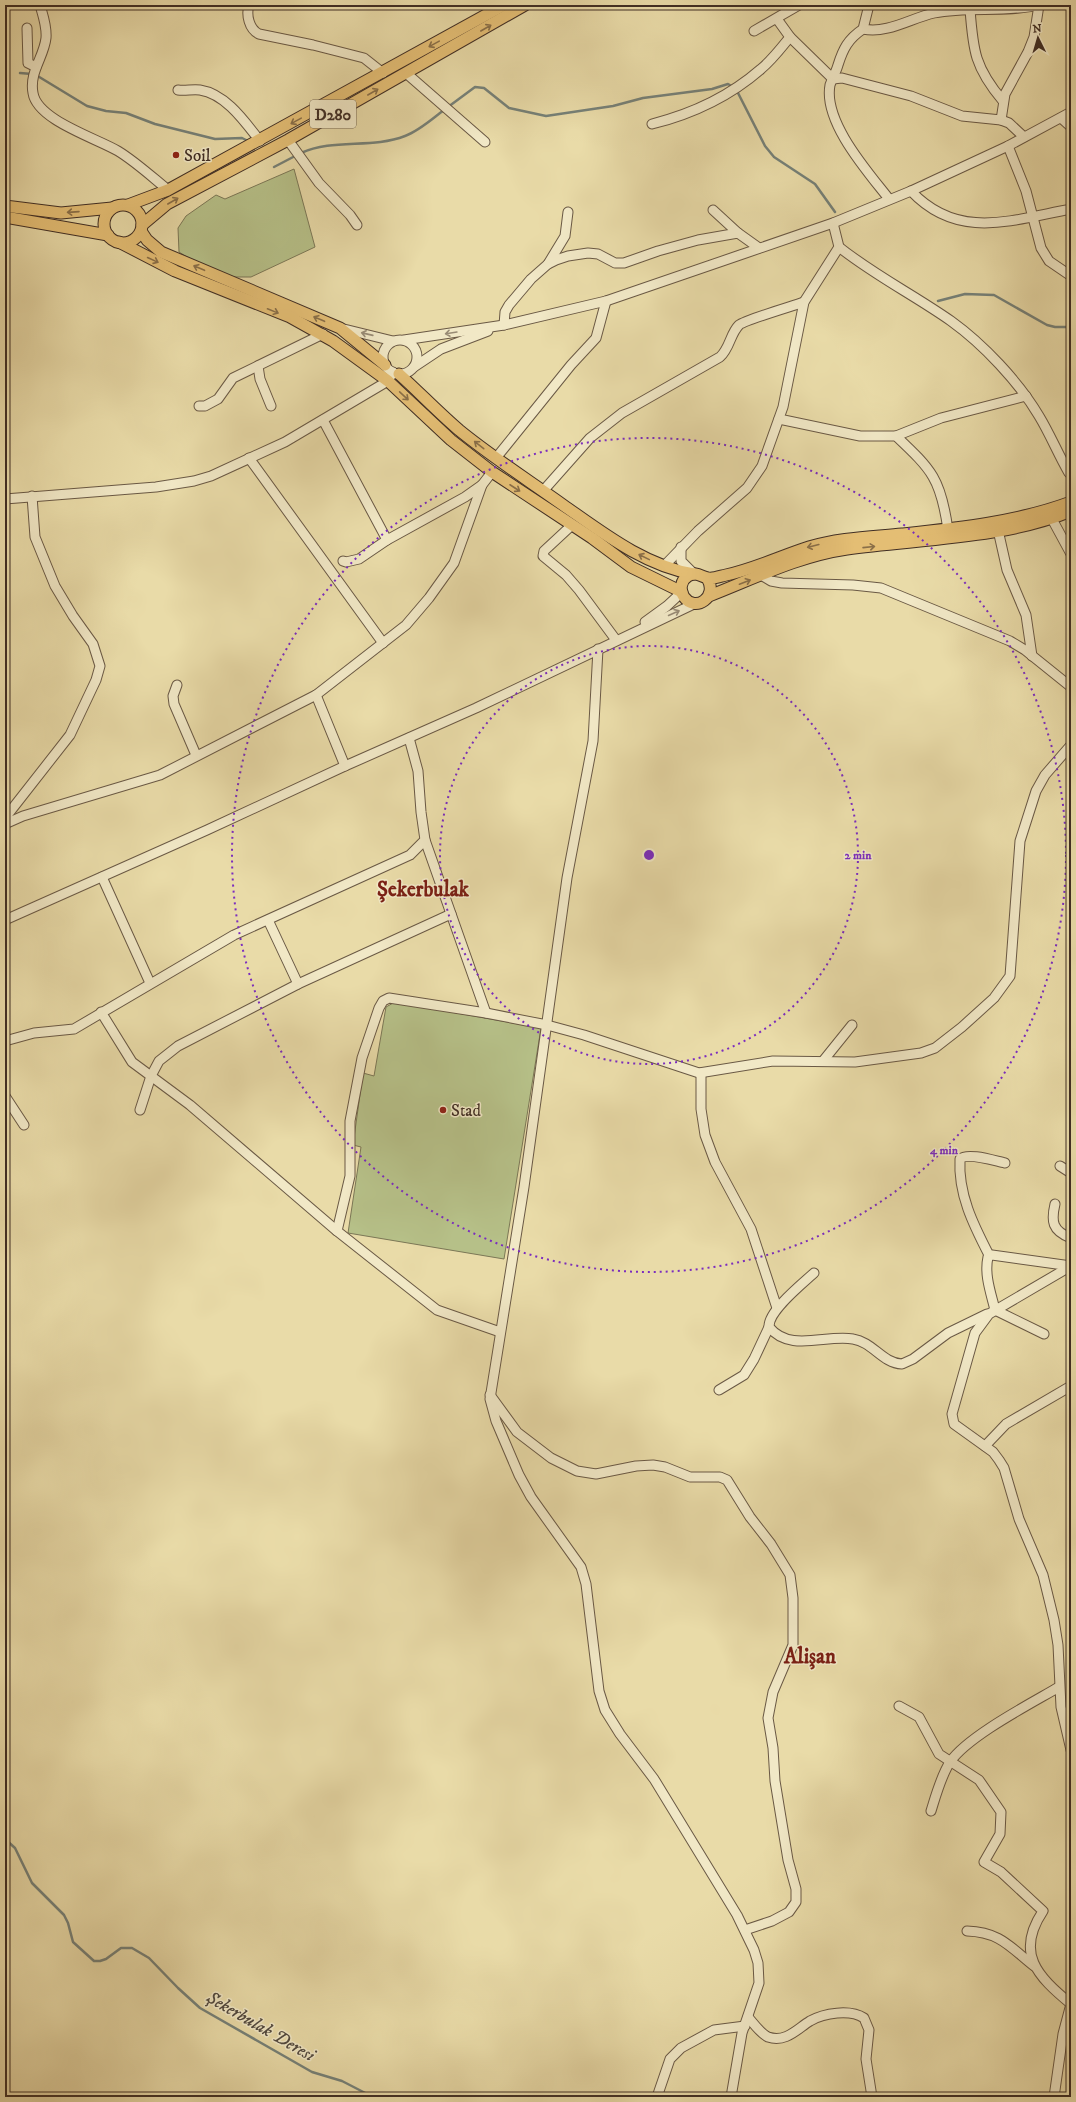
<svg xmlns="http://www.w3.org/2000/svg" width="1076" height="2102" viewBox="0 0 1076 2102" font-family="'IM FELL DW Pica',serif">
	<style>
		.green { fill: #b6c088; stroke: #7b7756 }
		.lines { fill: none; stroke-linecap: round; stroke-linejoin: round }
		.stream { stroke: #768178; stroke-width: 2.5 }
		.minor-casing { stroke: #6a5945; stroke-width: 11 }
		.major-casing { stroke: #402e24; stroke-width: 13 }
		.minor { stroke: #f1e8c6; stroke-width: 9 }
		.major { stroke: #e4be74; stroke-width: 11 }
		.oneway { stroke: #8a6f48 }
		.oneway2 { stroke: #988b75 }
		.ring { fill: none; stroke: #7b2cbf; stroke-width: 2; stroke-dasharray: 2 4 }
		.poi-dot { fill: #8f2418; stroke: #f1e8c6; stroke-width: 1.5 }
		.labels { text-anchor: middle; stroke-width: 3; stroke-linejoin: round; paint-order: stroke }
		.shield { fill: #f1e8c6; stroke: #756655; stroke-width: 1 }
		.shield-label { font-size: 16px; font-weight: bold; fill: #402e24 }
		.poi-label { font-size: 17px; fill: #402e24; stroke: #f1e8c6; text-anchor: start }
		.water-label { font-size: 18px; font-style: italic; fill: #524a40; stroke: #f1e8c6 }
		.district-label { font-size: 21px; font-weight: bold; fill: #7a1f14; stroke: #f1e8c6 }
		.centre { fill: #7b2cbf; stroke: #f1e8c6; stroke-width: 2 }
		.ring-label { font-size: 12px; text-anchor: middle; font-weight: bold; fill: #7b2cbf; stroke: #f1e8c6; stroke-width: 3; stroke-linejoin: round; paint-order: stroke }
	</style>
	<rect width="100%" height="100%" fill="#e9dba8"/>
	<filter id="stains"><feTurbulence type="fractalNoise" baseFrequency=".005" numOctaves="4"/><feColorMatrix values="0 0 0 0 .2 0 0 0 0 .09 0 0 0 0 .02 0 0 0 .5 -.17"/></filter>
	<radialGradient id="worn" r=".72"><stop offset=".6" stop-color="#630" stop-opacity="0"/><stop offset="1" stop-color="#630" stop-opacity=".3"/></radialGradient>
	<g class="green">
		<polygon points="294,169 315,247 251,277 231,277 200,265 179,252 178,228 186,216 216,195 225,199"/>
		<polygon points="395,1002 541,1028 504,1259 348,1233 361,1147 353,1145 363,1073 374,1076 386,1007"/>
	</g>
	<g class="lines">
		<g class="stream">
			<polyline points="20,73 32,74"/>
			<polyline points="36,75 87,106 106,111 126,113 155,124 215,139 242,138 246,140"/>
			<polyline points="737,91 765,146 774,157 815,184 835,212"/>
			<polyline points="448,107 475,87 484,88 509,108 546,116 613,106 643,98 712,89 728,84 733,87"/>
			<path d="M301 153C333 138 372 149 405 136 419 131 432 119 444 110"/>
			<polyline points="274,167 297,155"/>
			<polyline points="938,301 965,294 994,295 1047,325 1055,327 1071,327"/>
			<polyline points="5,1839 15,1848 32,1883 64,1915 68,1923 73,1942 94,1961 100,1961 106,1959 121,1948 132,1948 149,1958 178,1988 200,2008 312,2072 342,2081 373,2097"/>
		</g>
		<g class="minor-casing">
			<g id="minor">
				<path d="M40 5C43 16 47 26 46 38 44 57 29 72 33 93 37 120 96 138 118 151 136 162 152 177 168 190"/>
				<path d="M249 5C246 15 249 29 259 34L313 45 364 58 383 73"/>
				<path d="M869 5 863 29C848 39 843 49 838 65 836 72 832 79 830 85 823 122 868 172 889 199"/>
				<path d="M970 9C973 51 975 68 1003 101"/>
				<polyline points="777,19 790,37 833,79 842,78 911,96 962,116 1001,120 1009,123 1024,137"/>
				<polyline points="27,28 28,63 36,67"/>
				<path d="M863 29C888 34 911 18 934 13 969 6 1005 13 1039 5"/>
				<polyline points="754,31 799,5"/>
				<polyline points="406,73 485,142"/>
				<path d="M178 90C185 91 193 89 200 90 226 94 245 122 260 141"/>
				<polyline points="1061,118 1071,127"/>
				<polyline points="1001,120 1005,94 1028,52 1034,37 1039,5"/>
				<path d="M652 124C692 114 729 97 761 69 772 60 781 48 790 37"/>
				<polyline points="288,140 319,183 350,215 357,225"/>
				<polyline points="1008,146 1026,191 1041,248 1049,261 1071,276"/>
				<path d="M911 191C958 241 1012 220 1071 209"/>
				<polyline points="713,210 738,233"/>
				<path d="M839 247C874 275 914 295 951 321 983 344 1019 382 1039 416 1050 434 1058 454 1069 473H1071"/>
				<polyline points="548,264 565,236 568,212"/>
				<polyline points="504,325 505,312 509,305 531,279 548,264 556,260 568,256 588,253 598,254 615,263 624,263 658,251 698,240 738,233 759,248"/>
				<polyline points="340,328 393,341"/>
				<polyline points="404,340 504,325 606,301 740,255 833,223 911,191 1008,146 1071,112"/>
				<circle cx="400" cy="357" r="17"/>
				<polyline points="258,366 260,379 271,406"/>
				<polyline points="414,367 441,349 488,331"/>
				<polyline points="199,406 205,406 218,399 233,378 323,334"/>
				<path d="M779 419 860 436H896C932 470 941 479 948 530"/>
				<polyline points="323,420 387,540"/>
				<polyline points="896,436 941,418 1026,396"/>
				<polyline points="249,458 383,643"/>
				<polyline points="496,458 571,365 596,338 606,301"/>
				<path d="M543 491 590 438 622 413 720 357C730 348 730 334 739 325 745 320 793 306 804 302"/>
				<polyline points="5,499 156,487 194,481 211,476 285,442 388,381 393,372"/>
				<polyline points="1052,519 1071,554"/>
				<polyline points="572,525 544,551 543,556 566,575 579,590 616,640"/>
				<polyline points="998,530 1007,570 1026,615 1032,656"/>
				<polyline points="681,547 681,561 694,574"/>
				<polyline points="343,561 346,562 359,559 387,540 465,497 482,485"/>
				<polyline points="664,566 698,531 747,488 762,466 783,407 804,302 839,247 833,223"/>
				<polyline points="761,575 771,581 782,583 853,585 881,588 1010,641 1025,650 1071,687"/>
				<polyline points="645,622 667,606 682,592"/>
				<polyline points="598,649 593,741 567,878 524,1187 490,1399 496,1421 519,1475 531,1497 581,1567 586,1584 599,1691 605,1710 620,1734 654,1779 737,1915 754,1950 758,1963 759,1983 742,2033 731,2097"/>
				<polyline points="177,685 173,696 174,704 196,755"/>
				<polyline points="316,695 345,766"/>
				<polyline points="5,818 70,735 96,680 100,666 93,644 73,616 55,586 35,537 32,496"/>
				<polyline points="5,824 23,816 160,775 316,695 406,625 429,598 454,563 482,485 492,472"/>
				<polyline points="425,840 486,1013"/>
				<polyline points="102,877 150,983"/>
				<polyline points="5,920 207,830 345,766 476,708 696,603"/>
				<polyline points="268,920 298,984"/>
				<polyline points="101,1012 132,1062 190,1105 337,1231 437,1310 500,1332"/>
				<polyline points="5,1041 34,1033 74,1029 234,935 410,855 425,840 421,812 418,771 409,738"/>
				<polyline points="823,1061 852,1025"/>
				<polyline points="701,1073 701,1109 705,1135 715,1162 751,1229 777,1308"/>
				<polyline points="5,1096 24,1125"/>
				<polyline points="140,1110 151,1076 159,1061 178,1046 298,984 451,914"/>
				<polyline points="1060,1166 1071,1173"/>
				<path d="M1055 1204C1051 1221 1052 1231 1071 1238"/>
				<polyline points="337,1231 350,1176 350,1121 362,1058 379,1008 383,1001 389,998 486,1013 547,1025 584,1035 699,1073 773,1061 855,1062 921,1053 935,1048 962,1027 994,998 1010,976 1020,841 1036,791 1045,775 1071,745"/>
				<path d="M989 1255C973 1224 958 1194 960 1159 968 1152 995 1161 1005 1163"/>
				<polyline points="1071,1266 989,1314 975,1333 952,1414 954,1424 993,1452 999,1460 1004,1468 1019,1519 1043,1575 1054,1620 1058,1645 1061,1707 1071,1750"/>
				<path d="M814 1273C802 1284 768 1311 769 1327 790 1353 826 1334 853 1339 873 1342 882 1363 902 1364L913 1359 948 1333 987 1314"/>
				<path d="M1044 1334 995 1310C991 1293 984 1275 988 1257L992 1255 1071 1266"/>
				<polyline points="719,1390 744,1375 754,1359 769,1327"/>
				<polyline points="490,1395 517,1432 551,1458 577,1471 596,1474 636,1466 653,1465 665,1467 690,1477 720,1477 727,1480 750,1517 771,1544 790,1575 793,1598 793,1645 773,1692 768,1718 773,1748 775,1781 788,1860 796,1889 796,1902 789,1912 772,1921 745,1930"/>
				<polyline points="985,1446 1006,1424 1071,1386"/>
				<path d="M899 1706 919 1717 939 1754 979 1780 1001 1812 1000 1834 984 1862 1001 1872 1043 1911C1015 1953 1037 1976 1071 2004"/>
				<path d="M931 1811C936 1795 941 1776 950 1762 968 1736 1030 1704 1059 1687"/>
				<path d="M967 1931C1000 1932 1010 1947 1034 1966"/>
				<path d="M748 2017C754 2024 760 2033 768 2037 786 2043 797 2029 810 2021 824 2013 850 2009 864 2018L869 2030 866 2059 872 2097"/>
				<polyline points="657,2097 670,2059 681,2048 714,2030 745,2026"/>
				<polyline points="1054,2097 1063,2034 1071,2004"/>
			</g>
		</g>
		<g class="major-casing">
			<g id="major">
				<circle cx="123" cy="224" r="19"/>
				<polyline points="128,205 168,190 504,5"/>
				<polyline points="5,206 61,213 112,208"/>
				<polyline points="5,217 108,235"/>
				<polyline points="142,225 167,204 288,140 525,5"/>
				<polyline points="141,231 147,240 161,252 340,328 385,365"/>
				<polyline points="119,242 175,271 290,317 333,341 388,381 451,440 492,472 592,538 631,567 682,592"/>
				<path d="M399 374C419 392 438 412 459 430 492 457 528 480 563 505 603 533 645 566 694 574"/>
				<path d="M707 578C719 597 695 613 684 597 679 590 681 580 688 576 697 571 701 577 708 578 713 579 721 576 726 575 754 569 781 556 809 547 838 538 871 537 902 534 959 528 1017 522 1071 502"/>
				<path d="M709 596C753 579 798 556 847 549 918 539 1004 539 1071 511"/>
			</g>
		</g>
		<use href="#minor" class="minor"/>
		<use href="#major" class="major"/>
	</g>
	<defs><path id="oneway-shaft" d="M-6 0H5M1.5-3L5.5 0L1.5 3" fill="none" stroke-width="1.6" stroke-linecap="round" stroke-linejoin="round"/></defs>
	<g class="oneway">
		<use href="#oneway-shaft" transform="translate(486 28) rotate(-30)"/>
		<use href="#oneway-shaft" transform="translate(434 44) rotate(151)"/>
		<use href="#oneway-shaft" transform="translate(373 92) rotate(-30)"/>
		<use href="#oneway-shaft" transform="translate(296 121) rotate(151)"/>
		<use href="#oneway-shaft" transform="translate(173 201) rotate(-30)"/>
		<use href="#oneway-shaft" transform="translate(73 212) rotate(176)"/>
		<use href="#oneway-shaft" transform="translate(153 260) rotate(25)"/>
		<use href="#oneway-shaft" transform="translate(199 268) rotate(-157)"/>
		<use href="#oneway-shaft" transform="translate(273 311) rotate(22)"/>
		<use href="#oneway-shaft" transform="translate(319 319) rotate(-157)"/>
		<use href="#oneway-shaft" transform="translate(404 396) rotate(43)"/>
		<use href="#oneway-shaft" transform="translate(479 445) rotate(-142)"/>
		<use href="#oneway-shaft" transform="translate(515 488) rotate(33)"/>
		<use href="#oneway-shaft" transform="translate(813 546) rotate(166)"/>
		<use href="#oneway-shaft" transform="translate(869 547) rotate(-6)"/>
		<use href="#oneway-shaft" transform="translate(644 557) rotate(-154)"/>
		<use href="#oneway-shaft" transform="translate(745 582) rotate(-21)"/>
	</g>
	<g class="oneway2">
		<use href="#oneway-shaft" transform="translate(451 333) rotate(171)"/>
		<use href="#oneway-shaft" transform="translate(367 334) rotate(-167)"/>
		<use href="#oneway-shaft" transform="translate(674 613) rotate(-24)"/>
	</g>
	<g class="ring">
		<circle cx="649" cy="855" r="209"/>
		<circle cx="649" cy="855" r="417"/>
	</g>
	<g class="poi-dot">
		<circle cx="176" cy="155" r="4"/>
		<circle cx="443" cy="1110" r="4"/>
	</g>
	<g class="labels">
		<rect class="shield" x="310" y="100" width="46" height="28" rx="3"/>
		<g class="shield-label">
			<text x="333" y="120">D280</text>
		</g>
		<g class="poi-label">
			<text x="184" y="161">Soil</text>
			<text x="451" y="1116">Stad</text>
		</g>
		<g class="water-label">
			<text transform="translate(261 2026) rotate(30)" y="6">Şekerbulak Deresi</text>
		</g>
		<g class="district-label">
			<text x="423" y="896">Şekerbulak</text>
			<text x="810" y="1663">Alişan</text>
		</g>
	</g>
	<circle cx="649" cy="855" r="6" class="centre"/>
	<g class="ring-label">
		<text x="858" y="859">2 min</text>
		<text x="944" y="1154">4 min</text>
	</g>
	<rect width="1076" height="2102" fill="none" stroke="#e9dba8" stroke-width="20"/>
	<rect x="6" y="6" width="1064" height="2090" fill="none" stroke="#402e24" stroke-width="2"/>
	<rect x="10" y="10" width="1056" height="2082" fill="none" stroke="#402e24"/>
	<g transform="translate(1038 38) rotate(355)" stroke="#f1e8c6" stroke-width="3" paint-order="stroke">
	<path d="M0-3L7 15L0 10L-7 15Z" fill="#402e24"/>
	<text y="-6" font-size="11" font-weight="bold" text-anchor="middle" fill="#402e24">N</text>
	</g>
	<rect width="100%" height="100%" filter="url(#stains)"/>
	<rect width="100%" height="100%" fill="url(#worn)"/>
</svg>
